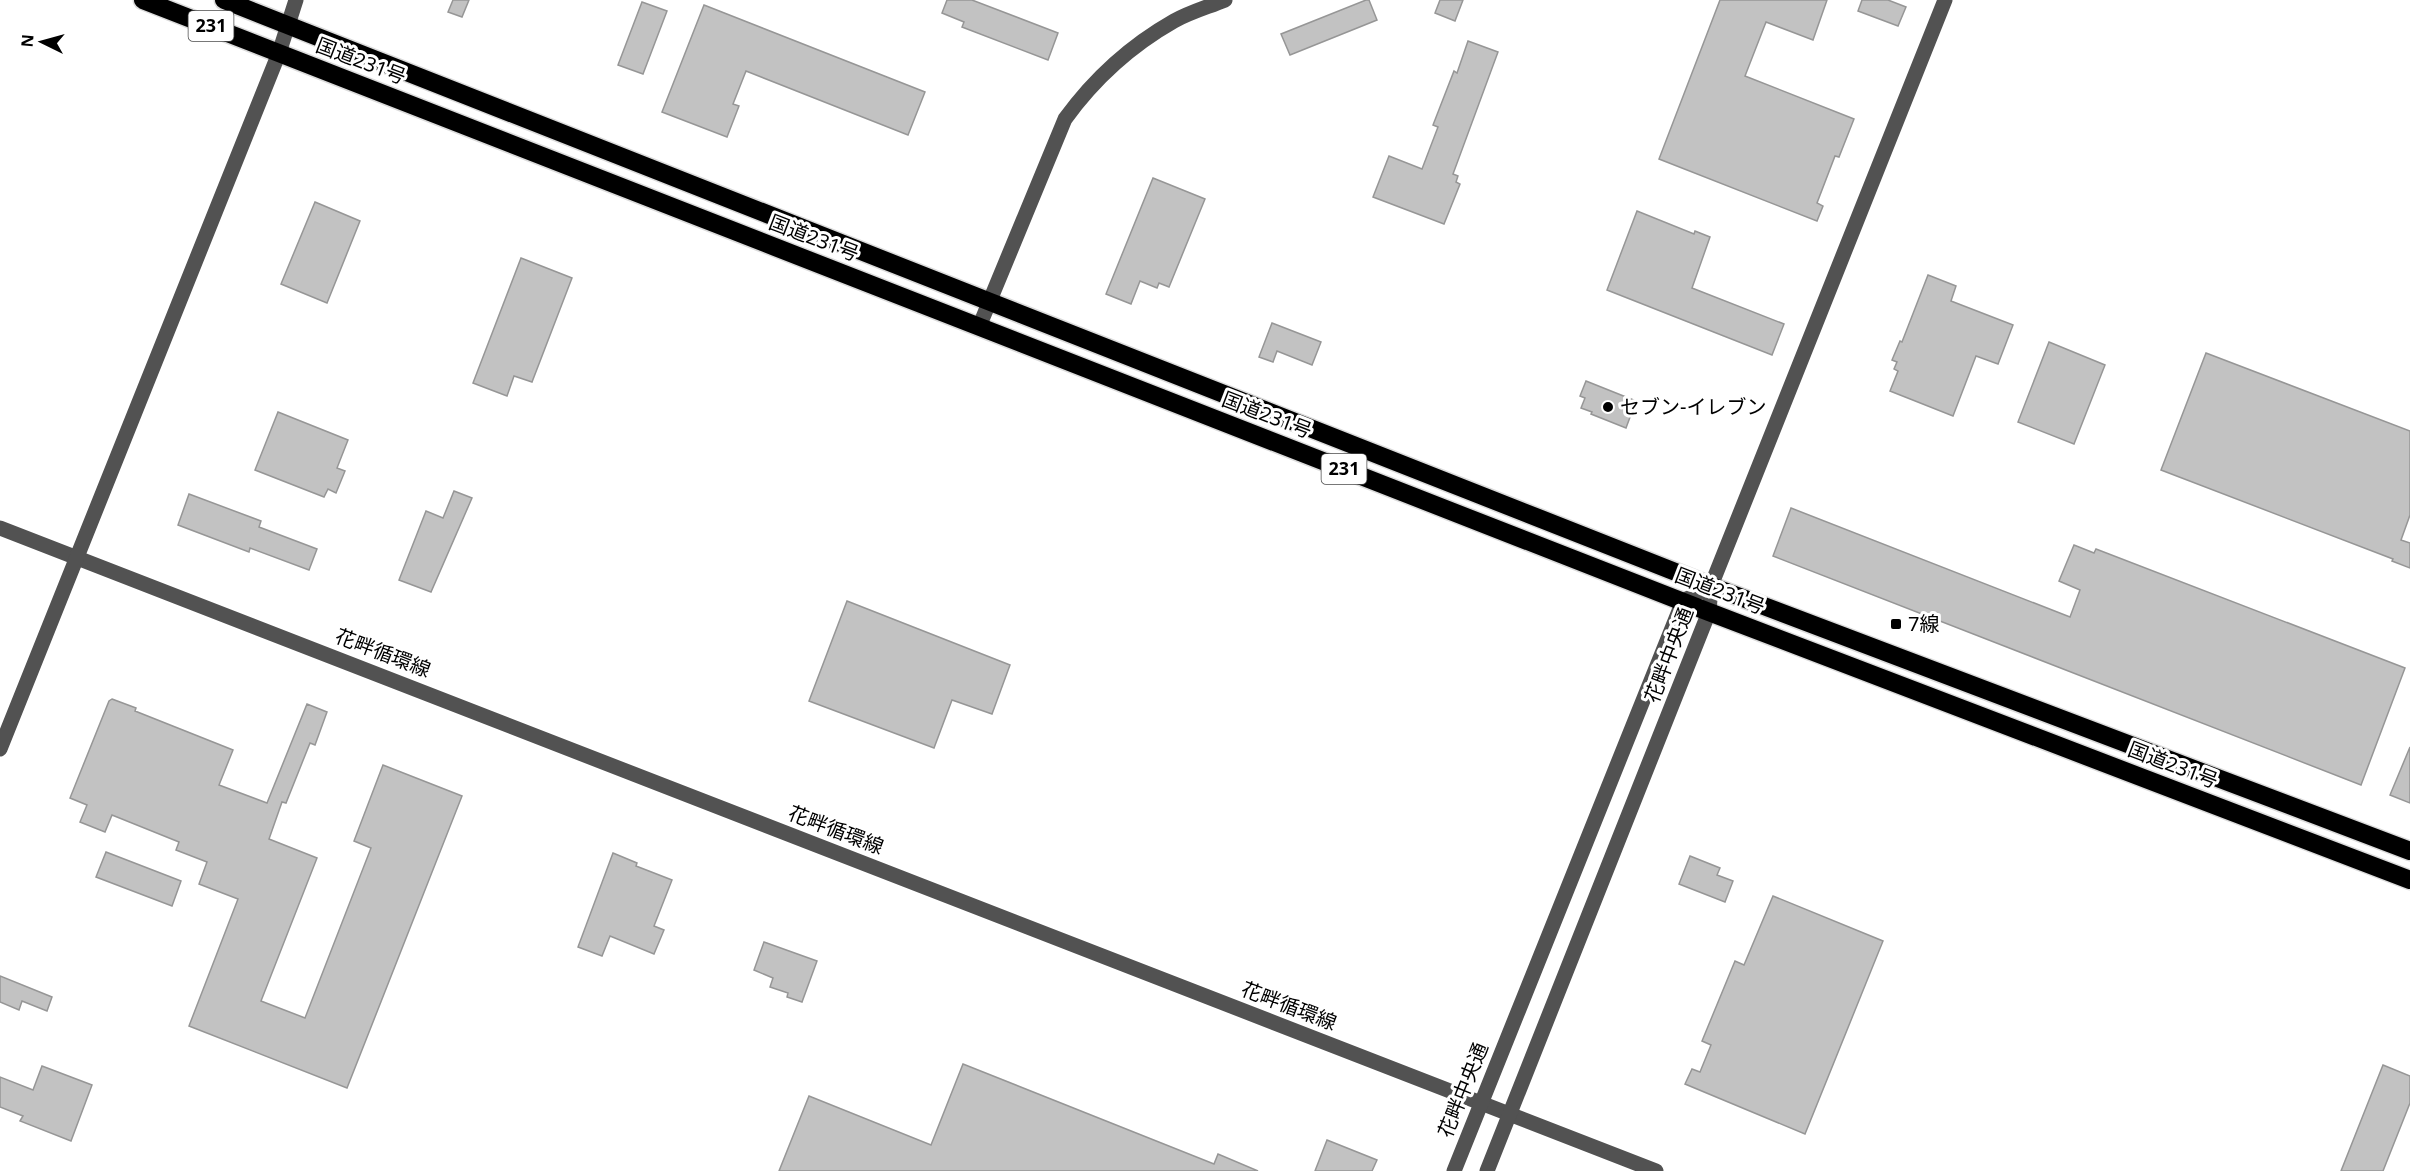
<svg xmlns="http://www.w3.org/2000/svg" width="2410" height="1171" viewBox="0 0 2410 1171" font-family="'Noto Sans','Noto Sans JP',sans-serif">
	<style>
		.building { fill: #c2c2c2; stroke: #969696; stroke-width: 1.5 }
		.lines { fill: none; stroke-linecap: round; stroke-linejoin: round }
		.highway-casing { stroke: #dbdbdb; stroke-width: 21 }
		.minor { stroke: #525252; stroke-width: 15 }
		.highway { stroke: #000; stroke-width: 18 }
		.poi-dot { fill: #000; stroke: #fff; stroke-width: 2 }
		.labels { text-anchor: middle; stroke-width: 6; stroke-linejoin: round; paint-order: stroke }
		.shield { fill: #fff; stroke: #4c4c4c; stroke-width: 1.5 }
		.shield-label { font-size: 18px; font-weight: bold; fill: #000 }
		.street-label { font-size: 20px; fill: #000; stroke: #fff }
		.poi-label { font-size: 20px; fill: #000; stroke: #fff; text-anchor: start }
	</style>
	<rect width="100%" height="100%" fill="#fff"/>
	<g class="building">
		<polygon points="453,0 469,0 462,17 448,12"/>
		<polygon points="947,0 972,0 1058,33 1048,60 962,27 964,22 942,13"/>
		<polygon points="1366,0 1369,0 1377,20 1290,55 1281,34"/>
		<polygon points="1440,0 1463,0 1455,21 1435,13"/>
		<polygon points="1720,0 1827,0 1813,40 1766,22 1745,76 1854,119 1839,157 1835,156 1817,203 1823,206 1817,221 1659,159"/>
		<polygon points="1862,0 1888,0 1906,7 1898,26 1858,11"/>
		<polygon points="642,2 667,11 643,74 618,65"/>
		<polygon points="704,5 925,92 908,135 746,71 733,104 739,106 727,137 662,112"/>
		<polygon points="1468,41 1498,52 1453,174 1458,176 1456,182 1460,184 1444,224 1373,197 1389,156 1422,169 1438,127 1433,125 1454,71 1457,73"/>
		<polygon points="1153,178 1205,199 1169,287 1159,283 1157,288 1140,281 1131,304 1106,294"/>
		<polygon points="315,202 360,221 327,303 281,284"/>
		<polygon points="1637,211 1694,234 1695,231 1710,237 1692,288 1784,324 1772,355 1607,290"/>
		<polygon points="521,258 572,278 532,382 514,376 507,396 473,383"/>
		<polygon points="1928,275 1956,286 1951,301 2013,325 1998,364 1976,356 1953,416 1890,391 1898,371 1894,369 1897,362 1892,360 1900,341 1902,342"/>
		<polygon points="1272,323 1321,342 1312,365 1277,351 1273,362 1259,357"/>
		<polygon points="2049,342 2105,365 2074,444 2018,422"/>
		<polygon points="2206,353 2410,431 2410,515 2401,540 2410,543 2410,568 2392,561 2393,559 2161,470"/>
		<polygon points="1586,381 1636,401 1626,428 1591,414 1592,412 1581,408 1585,398 1580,396"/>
		<polygon points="278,412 348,440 337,468 345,471 336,493 328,489 324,497 255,470"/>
		<polygon points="454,491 472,498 431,592 399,580 426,511 443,518"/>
		<polygon points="189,494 261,521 259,527 317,549 309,570 250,548 249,552 178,525"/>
		<polygon points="1791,508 2070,617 2080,590 2059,581 2074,545 2094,553 2096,549 2405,668 2361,785 1773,556"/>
		<polygon points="847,601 1010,665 992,714 952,700 934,748 809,701"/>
		<polygon points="112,699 136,708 135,711 233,750 219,785 267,803 307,704 327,712 315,745 310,743 286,803 282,802 269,839 317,858 261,1001 305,1018 371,848 354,841 383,765 462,796 347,1088 189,1026 238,899 199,884 207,862 176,850 179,842 112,815 105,832 80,822 87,805 70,798 109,701"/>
		<polygon points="2410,747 2410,803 2390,795"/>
		<polygon points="106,852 181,881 172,906 96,877"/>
		<polygon points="613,853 637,863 636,866 672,880 654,926 664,930 654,954 610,936 602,956 578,947"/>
		<polygon points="1690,856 1720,868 1717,875 1733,881 1725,902 1679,884"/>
		<polygon points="1773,896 1883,941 1805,1134 1685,1084 1692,1069 1700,1072 1711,1045 1702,1041 1735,961 1744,965"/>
		<polygon points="764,942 817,961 802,1002 787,997 788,993 770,987 773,978 754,970"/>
		<polygon points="0,976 52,997 47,1011 22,1001 19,1010 0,1002"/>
		<polygon points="963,1064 1214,1164 1218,1154 1258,1171 779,1171 809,1096 931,1145"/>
		<polygon points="2383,1065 2410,1076 2410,1103 2383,1171 2341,1171"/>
		<polygon points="42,1066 92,1085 71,1141 20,1121 23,1116 0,1107 0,1077 33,1090"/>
		<polygon points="1327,1140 1377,1160 1372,1171 1315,1171"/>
	</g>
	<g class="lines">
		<g class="highway-casing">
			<g id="highway">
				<polyline points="143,0 1709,612 2410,880"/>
				<polyline points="224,0 1711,586 2410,851"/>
			</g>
		</g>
		<g class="minor">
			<path d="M979 327 1065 119C1094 79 1130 46 1174 21 1190 12 1208 7 1225 0"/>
			<polyline points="0,528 1656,1171"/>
			<polyline points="0,749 279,53 296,0"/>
			<polyline points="1454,1171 1683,601 1711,586"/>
			<polyline points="1487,1171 1709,612 1711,586 1945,0"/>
		</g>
		<use href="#highway" class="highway"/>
	</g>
	<g class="poi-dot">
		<circle cx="1608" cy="407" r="6"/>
		<rect x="1890" y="618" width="12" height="12" rx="3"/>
	</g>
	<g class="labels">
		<g class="shield">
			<rect x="188.5" y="11" width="45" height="30" rx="4.5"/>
			<rect x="1321.5" y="454" width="45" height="30" rx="4.5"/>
		</g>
		<g class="shield-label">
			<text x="211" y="32">231</text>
			<text x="1344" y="475">231</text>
		</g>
		<g class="street-label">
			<text transform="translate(361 61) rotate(21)" y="7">国道231号</text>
			<text transform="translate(814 238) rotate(21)" y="7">国道231号</text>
			<text transform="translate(1267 415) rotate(21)" y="7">国道231号</text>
			<text transform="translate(1720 591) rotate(21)" y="7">国道231号</text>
			<text transform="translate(383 653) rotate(21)" y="7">花畔循環線</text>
			<text transform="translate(1669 655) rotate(-69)" y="7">花畔中央通</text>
			<text transform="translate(2173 765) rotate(21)" y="7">国道231号</text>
			<text transform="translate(836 830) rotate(21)" y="7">花畔循環線</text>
			<text transform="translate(1289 1006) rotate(21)" y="7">花畔循環線</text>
			<text transform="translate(1463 1090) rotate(-68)" y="7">花畔中央通</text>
		</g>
		<g class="poi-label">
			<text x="1620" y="414">セブン-イレブン</text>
			<text x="1908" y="631">7線</text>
		</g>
	</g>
	<g transform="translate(42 42) rotate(275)" stroke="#ffffff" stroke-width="4.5" paint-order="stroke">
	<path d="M0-4.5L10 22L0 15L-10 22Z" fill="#000000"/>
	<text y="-9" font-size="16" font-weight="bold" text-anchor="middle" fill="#000000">N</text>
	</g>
</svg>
